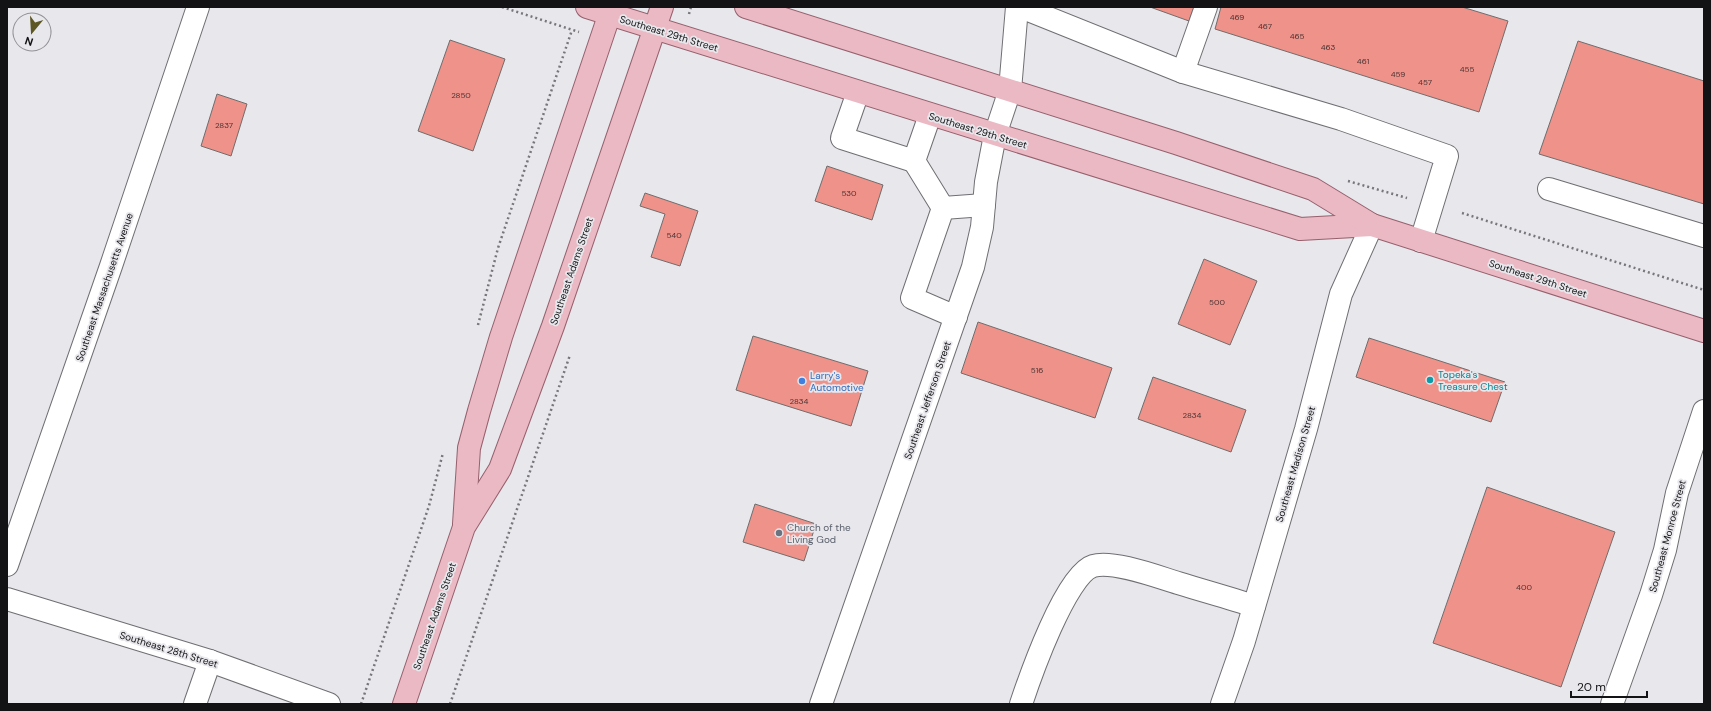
<svg xmlns="http://www.w3.org/2000/svg" width="1711" height="711" viewBox="0 0 1711 711" font-family="'DM Sans',sans-serif">
	<style>
		.building { fill: #ee928a; stroke: #716c6c }
		.lines { fill: none; stroke-linecap: round; stroke-linejoin: round }
		.minor-casing { stroke: #6f6f73; stroke-width: 24 }
		.major-casing { stroke: #96606d; stroke-width: 24 }
		.path { stroke: #77777a; stroke-width: 2.5; stroke-dasharray: 2 3; stroke-linecap: butt }
		.minor { stroke: #fff; stroke-width: 22 }
		.major { stroke: #eab9c4; stroke-width: 22 }
		.culture-dot { fill: #0f9aa8; stroke: #e7e7ec; stroke-width: 1.5 }
		.shop-dot { fill: #3f7fe0; stroke: #e7e7ec; stroke-width: 1.5 }
		.worship-dot { fill: #6b7280; stroke: #e7e7ec; stroke-width: 1.5 }
		.labels { text-anchor: middle; stroke-width: 3.5; stroke-linejoin: round; paint-order: stroke }
		.number-label { font-size: 8px; fill: #4a3332 }
		.street-label { font-size: 10px; fill: #131315; stroke: #e7e7ec }
		.culture-label { font-size: 10px; fill: #0d838f; stroke: #e7e7ec; text-anchor: start }
		.shop-label { font-size: 10px; fill: #366cbe; stroke: #e7e7ec; text-anchor: start }
		.worship-label { font-size: 10px; fill: #5b616d; stroke: #e7e7ec; text-anchor: start }
	</style>
	<rect width="100%" height="100%" fill="#e7e7ec"/>
	<g class="building">
		<polygon points="1150,7 1194,7 1189,21"/>
		<polygon points="1221,7 1462,7 1508,21 1479,112 1215,29"/>
		<polygon points="450,40 505,59 473,151 418,131"/>
		<polygon points="1578,41 1704,81 1704,204 1539,154"/>
		<polygon points="217,94 247,104 231,156 201,146"/>
		<polygon points="827,166 883,185 872,220 815,201"/>
		<polygon points="645,193 698,211 680,266 651,257 665,214 640,206"/>
		<polygon points="1204,259 1257,281 1230,345 1178,324"/>
		<polygon points="978,322 1112,368 1095,418 961,373"/>
		<polygon points="753,336 868,371 851,426 736,390"/>
		<polygon points="1369,338 1505,382 1491,422 1356,377"/>
		<polygon points="1153,377 1246,410 1231,452 1138,419"/>
		<polygon points="1487,487 1615,532 1561,687 1433,643"/>
		<polygon points="755,504 816,524 804,561 743,542"/>
	</g>
	<g class="lines">
		<g class="minor-casing">
			<g id="minor">
				<polyline points="1021,7 1183,72 1206,7"/>
				<polyline points="1183,72 1341,119 1447,156 1421,241"/>
				<polyline points="858,92 842,138 914,161"/>
				<polyline points="930,115 914,161 943,208"/>
				<polyline points="1549,189 1704,236"/>
				<polyline points="956,317 912,298 943,208 984,205"/>
				<polyline points="7,565 111,266 198,7"/>
				<polyline points="7,599 210,661 329,704"/>
				<polyline points="195,704 210,661"/>
				<polyline points="821,704 973,267 982,227 986,182 995,135 1010,90 1017,7"/>
				<path d="M1021 704C1030 677 1066 574 1093 566 1113 560 1158 577 1178 583 1204 591 1229 598 1254 606"/>
				<polyline points="1222,704 1244,641 1306,429 1341,294 1372,225"/>
				<polyline points="1612,704 1651,595 1665,550 1677,493 1704,411"/>
			</g>
		</g>
		<g class="major-casing">
			<g id="major">
				<polyline points="587,7 1300,229 1372,225"/>
				<polyline points="746,7 1176,143 1313,189 1372,225 1704,331"/>
				<polyline points="464,524 469,448 479,411 501,337 612,7"/>
				<polyline points="404,704 464,527 500,469 553,326 662,7"/>
			</g>
		</g>
		<g class="path">
			<polyline points="502,7 579,32"/>
			<polyline points="689,14 691,7"/>
			<polyline points="1348,181 1407,198"/>
			<polyline points="1462,213 1704,290"/>
			<polyline points="478,325 498,248 572,30"/>
			<polyline points="361,704 429,506 443,453"/>
			<polyline points="450,704 570,355"/>
		</g>
		<use href="#minor" class="minor"/>
		<use href="#major" class="major"/>
	</g>
	<circle class="culture-dot" cx="1430" cy="380" r="4"/>
	<circle class="shop-dot" cx="802" cy="381" r="4"/>
	<circle class="worship-dot" cx="779" cy="533" r="4"/>
	<g class="labels">
		<g class="number-label">
			<text x="1237" y="20">469</text>
			<text x="1265" y="29">467</text>
			<text x="1297" y="39">465</text>
			<text x="1328" y="50">463</text>
			<text x="1363" y="64">461</text>
			<text x="1467" y="72">455</text>
			<text x="1398" y="77">459</text>
			<text x="1425" y="85">457</text>
			<text x="461" y="98">2850</text>
			<text x="224" y="128">2837</text>
			<text x="849" y="196">530</text>
			<text x="674" y="238">540</text>
			<text x="1217" y="305">500</text>
			<text x="1037" y="373">516</text>
			<text x="799" y="404">2834</text>
			<text x="1192" y="418">2834</text>
			<text x="1524" y="590">400</text>
		</g>
		<g class="street-label">
			<text transform="translate(669 33) rotate(17)" y="4">Southeast 29th Street</text>
			<text transform="translate(978 130) rotate(17)" y="4">Southeast 29th Street</text>
			<text transform="translate(571 271) rotate(-71)" y="4">Southeast Adams Street</text>
			<text transform="translate(1538 278) rotate(18)" y="4">Southeast 29th Street</text>
			<text transform="translate(104 287) rotate(-71)" y="4">Southeast Massachusetts Avenue</text>
			<text transform="translate(927 400) rotate(-71)" y="4">Southeast Jefferson Street</text>
			<text transform="translate(1295 464) rotate(-74)" y="4">Southeast Madison Street</text>
			<text transform="translate(1667 536) rotate(-75)" y="4">Southeast Monroe Street</text>
			<text transform="translate(434 616) rotate(-71)" y="4">Southeast Adams Street</text>
			<text transform="translate(169 649) rotate(17)" y="4">Southeast 28th Street</text>
		</g>
		<g class="culture-label">
			<text x="1438" y="378">Topeka's<tspan x="1438" dy="12">Treasure Chest</tspan></text>
		</g>
		<g class="shop-label">
			<text x="810" y="379">Larry's<tspan x="810" dy="12">Automotive</tspan></text>
		</g>
		<g class="worship-label">
			<text x="787" y="531">Church of the<tspan x="787" dy="12">Living God</tspan></text>
		</g>
	</g>
	<rect width="1711" height="711" fill="none" stroke="#131315" stroke-width="16"/>
	<g transform="translate(32 32) rotate(198)"><circle r="19" fill="#e7e7ec" stroke="#929296"/>
	<path d="M0-3L7 15L0 10L-7 15Z" fill="#5d5724"/>
	<text y="-6" font-size="11" font-weight="bold" text-anchor="middle" fill="#131315">N</text>
	</g>
	<path d="M1571 691v6h76v-6" fill="none" stroke="#131315" stroke-width="2"/>
	<text x="1577" y="691" font-size="12" fill="#131315" stroke="#e7e7ec" stroke-width="3" paint-order="stroke">20 m</text>
</svg>
